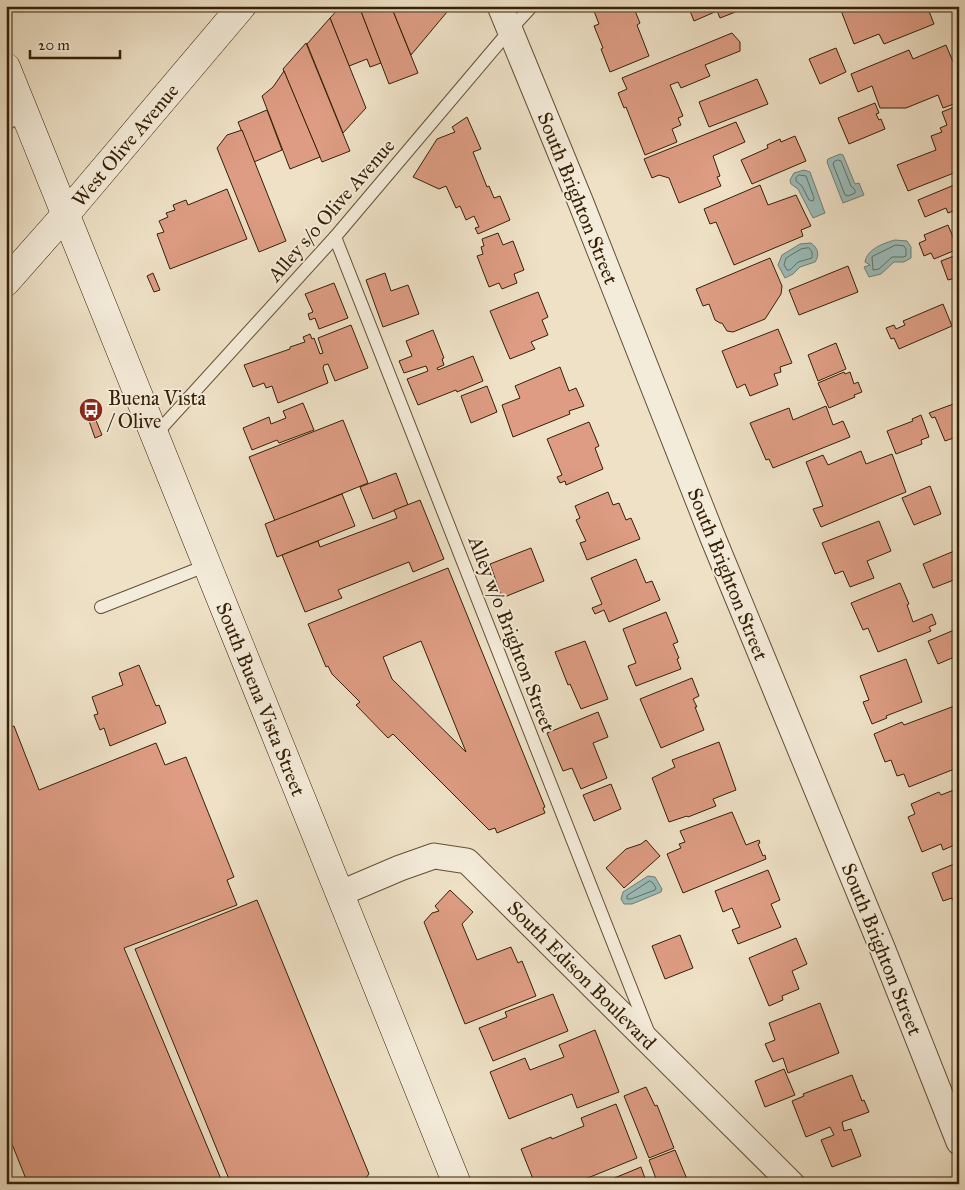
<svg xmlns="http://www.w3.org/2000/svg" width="965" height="1190" viewBox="0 0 965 1190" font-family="'IM FELL Great Primer',serif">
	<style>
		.water { fill: #9abcb9; stroke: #727e71 }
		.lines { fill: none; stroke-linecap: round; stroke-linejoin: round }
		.shore { stroke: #686e60; stroke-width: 1 }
		.building { fill: #dd9c83; stroke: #352006; fill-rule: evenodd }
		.service-casing { stroke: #635036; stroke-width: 14 }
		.minor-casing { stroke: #635036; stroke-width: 27 }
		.secondary-casing { stroke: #352006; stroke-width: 29 }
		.service { stroke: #f4ecda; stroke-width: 12 }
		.minor { stroke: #f4ecda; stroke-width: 25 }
		.secondary { stroke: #f4ecda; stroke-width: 28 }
		.labels { text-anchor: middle; stroke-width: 4; stroke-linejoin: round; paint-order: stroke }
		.street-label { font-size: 20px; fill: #352006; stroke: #f4ecda }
		.poi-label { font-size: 20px; fill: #352006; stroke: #f4ecda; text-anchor: start }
	</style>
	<rect width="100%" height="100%" fill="#eee1c6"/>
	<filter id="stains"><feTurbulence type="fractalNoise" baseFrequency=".004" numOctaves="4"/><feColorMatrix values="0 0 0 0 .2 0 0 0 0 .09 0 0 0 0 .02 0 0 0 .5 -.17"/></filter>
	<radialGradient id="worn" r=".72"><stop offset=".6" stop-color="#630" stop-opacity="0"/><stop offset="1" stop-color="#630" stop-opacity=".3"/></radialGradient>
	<g class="water">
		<polygon points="840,154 843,155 855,184 859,183 864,195 843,203 827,162 828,159"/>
		<polygon points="804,170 810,172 825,213 813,218 798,189 791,184 790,180 794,173"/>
		<path d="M895 240 907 241 911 247V258L904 262H894L881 274 869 277 864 267 870 265 865 262C867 249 884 243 895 240Z"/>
		<path d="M811 243C818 248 820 255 815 262L800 267 793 274 785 278 778 265 782 255 800 244Z"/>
		<polygon points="648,876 655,877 662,889 661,892 632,904 624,904 621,899 623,892"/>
	</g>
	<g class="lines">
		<g class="shore">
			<polygon points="838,160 841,161 851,186 855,190 855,193 848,196 845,195 833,164 834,162"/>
			<polygon points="799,175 806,176 814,198 813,201 809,200 802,186 796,181 796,178"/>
			<polygon points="896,245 904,246 906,249 906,256 903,257 892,257 879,269 873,270 872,257"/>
			<polygon points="809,248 812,252 812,258 798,262 790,270 787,270 784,265 786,258 801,249"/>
			<polygon points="650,881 653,883 656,888 655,890 631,899 627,899 627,896"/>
		</g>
	</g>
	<g class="building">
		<polygon points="341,6 359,6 381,63 370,67 367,59 349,66 330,18"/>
		<polygon points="359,6 391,6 418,73 389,84"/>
		<polygon points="391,6 452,6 411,55"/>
		<polygon points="592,6 633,6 640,23 637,25 649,56 610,72 601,49 603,48 594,26 599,24"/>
		<polygon points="688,6 736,6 738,11 720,18 717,11 694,21"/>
		<polygon points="844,6 927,6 934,24 884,44 879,34 854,44 840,8"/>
		<polygon points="330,18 366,108 343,133 307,44"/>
		<polygon points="732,33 740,42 740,51 705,65 710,76 681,88 678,82 670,85 683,116 678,118 681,125 672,129 677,142 645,155 626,107 624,108 618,93 627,89 622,78"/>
		<polygon points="306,43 350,151 322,162 283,69"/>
		<polygon points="946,45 959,76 959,102 943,108 938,95 906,108 880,108 872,86 858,92 851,74 909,50 913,59"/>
		<polygon points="836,48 846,72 820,84 809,59"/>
		<polygon points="284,71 320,157 290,169 262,96 273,87"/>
		<polygon points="757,79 768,104 709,127 699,102"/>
		<polygon points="875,103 879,113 876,114 879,120 881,119 885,129 849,144 838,118"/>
		<polygon points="959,105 959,171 908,191 897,165 936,150 931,136 942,132 940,128 947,125 942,112"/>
		<polygon points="267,110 282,150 254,162 238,122"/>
		<polygon points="467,117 481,149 473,152 487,187 489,186 494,198 500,196 510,220 478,234 475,228 479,227 474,216 466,220 460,206 456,208 446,186 439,189 413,177 437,139 455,132 452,127"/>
		<polygon points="736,122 745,142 713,156 720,176 717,177 721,186 679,203 669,178 659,175 652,178 644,159"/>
		<polygon points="242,130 286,241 259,252 217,148 227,135"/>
		<polygon points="795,136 806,161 752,184 741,160 768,148 767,145 780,139 781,142"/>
		<polygon points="959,183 959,217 956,210 948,213 946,208 925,217 918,200"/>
		<polygon points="760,185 768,205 796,195 811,226 801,230 803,236 734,265 716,222 710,224 704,209"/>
		<polygon points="227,189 247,239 170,269 157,234 164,232 159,221 168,217 166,213 175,210 173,205 186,200 188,205"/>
		<polygon points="948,225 958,249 934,259 931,253 924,256 919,243 926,240 924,235"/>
		<polygon points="498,233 503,245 513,241 524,270 514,274 517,283 502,289 499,283 489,287 477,256 483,254 481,247 484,246 482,239"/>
		<polygon points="959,254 959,288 955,278 948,280 941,261"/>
		<polygon points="770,258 782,286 781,294 765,319 733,332 727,331 722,323 720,323 715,320 709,304 703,306 696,289"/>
		<polygon points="848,266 858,292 799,315 789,290"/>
		<polygon points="153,273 160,290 154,292 147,276"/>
		<polygon points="385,273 391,291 408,285 419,314 383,327 366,280"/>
		<polygon points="334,283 348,318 319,329 315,318 310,320 308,314 313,312 305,294"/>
		<polygon points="538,292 548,317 542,320 548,335 531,342 535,349 510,359 490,311"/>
		<polygon points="943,304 952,326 899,349 894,338 891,339 886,328 894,325 896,329 905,325 903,321"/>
		<polygon points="351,325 368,368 335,381 328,364 324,365 323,368 328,383 278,403 272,386 266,388 264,383 253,387 244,365 290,349 290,347 305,342 303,337 310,334 312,339 314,338 320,354 323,353 318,338"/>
		<polygon points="778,329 792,363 780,367 781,372 774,374 778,385 750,396 745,384 737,388 722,351"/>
		<polygon points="433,330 444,358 442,359 444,365 437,368 438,370 473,356 483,381 457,392 456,390 418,405 407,379 428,371 426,366 404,373 399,361 412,356 406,341"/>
		<polygon points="836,343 846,369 818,381 808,355"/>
		<polygon points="560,367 569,391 576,388 584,406 569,411 570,414 513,437 502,405 520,398 515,386"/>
		<polygon points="844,372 845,374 850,372 854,384 858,382 862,392 854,395 855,397 829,408 818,383"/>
		<polygon points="487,386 497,412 471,423 461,396"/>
		<polygon points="303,403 314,430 279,443 277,440 252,450 243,428 269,417 271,424 286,418 283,411"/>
		<polygon points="956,403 959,410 959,436 945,441 935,417 932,418 929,413"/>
		<polygon points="826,406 833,425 843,421 850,437 773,468 769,459 766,460 750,423 789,408 793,420"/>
		<polygon points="921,415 929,437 921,440 922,444 896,454 887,431 913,421 912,419"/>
		<polygon points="95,418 102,435 95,438 89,421"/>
		<polygon points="343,420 368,483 275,521 249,457"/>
		<polygon points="589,422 599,446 595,448 603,469 566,485 565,481 560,483 557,477 562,475 547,439"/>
		<polygon points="861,451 866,464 892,454 906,492 821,527 813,509 823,506 806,462 823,455 828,465"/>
		<polygon points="396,473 408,505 373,519 360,487"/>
		<polygon points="930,486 941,514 914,525 902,498"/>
		<polygon points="608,492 613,505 619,503 626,520 631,518 640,539 587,560 580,543 586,541 576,520 580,518 575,506"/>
		<polygon points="342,494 355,526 277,557 265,524"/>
		<polygon points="420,500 444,559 413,572 409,562 338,590 342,598 305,612 282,555 318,541 320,547 397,518 394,510"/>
		<polygon points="879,521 891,551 867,561 874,578 850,587 843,571 835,574 822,543"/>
		<polygon points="531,548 544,581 502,598 490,564"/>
		<polygon points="959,549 959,578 933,588 923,564"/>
		<polygon points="636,559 646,583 652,581 660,600 609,622 604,610 595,614 592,608 602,604 591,578"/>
		<path d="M448 568 545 807 543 808 545 813 497 833 495 828 489 830 393 734 388 738 356 705 360 702 332 674 328 666 326 667 308 624ZM421 641 466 752 392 679 383 657Z"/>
		<polygon points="900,583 909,604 907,605 913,622 932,614 936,624 929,627 931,631 878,652 868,628 863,630 851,603"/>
		<polygon points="666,612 678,642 673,644 679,658 677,659 681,669 636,686 628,666 636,663 623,629"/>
		<polygon points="959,628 959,655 938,664 928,641"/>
		<polygon points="585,641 608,699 581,709 570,684 568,685 555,652"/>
		<polygon points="906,659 922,702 886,716 887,718 872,724 863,702 869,700 860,676"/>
		<polygon points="139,665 156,706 159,705 166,723 110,746 104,728 100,730 94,715 98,714 92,697 123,685 119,673"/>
		<polygon points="692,678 699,696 693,699 697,707 695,707 704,730 661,748 640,699"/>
		<polygon points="957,705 959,710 959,754 953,757 957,768 909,787 904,774 897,776 891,760 885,762 874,734 902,722 904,725"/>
		<polygon points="598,712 608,737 593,743 607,778 581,789 572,768 563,771 547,733"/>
		<polygon points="14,726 39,790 156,743 165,765 186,757 234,877 227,880 237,905 124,948 223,1184 28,1184 6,1129 6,729"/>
		<polygon points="719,742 736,790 713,799 716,806 688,817 687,816 669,822 652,778 675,767 672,760"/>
		<polygon points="611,784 621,809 594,821 583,795"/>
		<polygon points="959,788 959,843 943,850 941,844 922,852 908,817 915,814 911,804 939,792 941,795"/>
		<polygon points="732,812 746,845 759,840 760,843 758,844 763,856 765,855 766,859 683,893 667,854 681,848 679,844 685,842 680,831"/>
		<polygon points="646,840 660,856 624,888 606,868 626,849 641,844"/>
		<polygon points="959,862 959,910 957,911 952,898 943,901 932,873"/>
		<polygon points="768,870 780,900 771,904 781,927 738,944 732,930 740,927 732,908 723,912 715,891"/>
		<polygon points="450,890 473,912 462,924 477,960 511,947 518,963 522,961 536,996 465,1024 424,922 432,913 439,911 435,906"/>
		<polygon points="257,900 369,1174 361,1184 254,1184 253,1182 249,1184 231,1184 135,949"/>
		<polygon points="680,935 693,968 665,979 652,946"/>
		<polygon points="796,938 807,964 792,971 799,989 782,996 783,1000 769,1006 749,958"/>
		<polygon points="553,994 568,1031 493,1061 479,1028 507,1017 505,1012"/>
		<polygon points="820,1003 839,1053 788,1073 783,1058 773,1062 765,1044 775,1040 769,1023"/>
		<polygon points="595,1030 619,1092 577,1108 572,1094 509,1119 490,1072 525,1058 530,1070 564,1057 559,1045"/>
		<polygon points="784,1069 795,1095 765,1107 755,1081"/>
		<polygon points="852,1075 862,1101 864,1100 869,1112 842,1122 844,1131 851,1129 861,1156 832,1167 821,1140 834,1135 830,1127 806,1137 792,1101 804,1096 803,1094"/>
		<polygon points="646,1087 655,1106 657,1105 674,1148 649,1158 624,1096"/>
		<polygon points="616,1104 637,1158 573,1184 535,1184 521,1149 551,1137 552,1139 584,1126 581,1118"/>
		<polygon points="675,1150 689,1184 658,1184 649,1160"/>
		<polygon points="641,1167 647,1184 600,1184"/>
	</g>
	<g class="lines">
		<g class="service-casing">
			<g id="service">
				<polyline points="6,124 25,114"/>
				<polyline points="335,237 649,1034"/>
				<polyline points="155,435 335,237 510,30 532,6"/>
				<polyline points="101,607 208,565"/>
			</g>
		</g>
		<g class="minor-casing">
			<g id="minor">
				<polyline points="500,6 581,203 713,538 883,950 959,1142"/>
				<polyline points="339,894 400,868 434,856 467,861 792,1184"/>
			</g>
		</g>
		<g class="secondary-casing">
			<g id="secondary">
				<polyline points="6,67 457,1184"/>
				<polyline points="6,282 66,214 242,6"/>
			</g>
		</g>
		<use href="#service" class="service"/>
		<use href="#minor" class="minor"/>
		<use href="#secondary" class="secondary"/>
	</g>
	<defs>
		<g id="bus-disc" transform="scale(1.25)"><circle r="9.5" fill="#8f2418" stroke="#f4ecda"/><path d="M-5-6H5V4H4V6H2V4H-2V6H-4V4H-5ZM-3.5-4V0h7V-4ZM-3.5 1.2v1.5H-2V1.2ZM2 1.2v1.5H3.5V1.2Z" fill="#fff"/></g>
	</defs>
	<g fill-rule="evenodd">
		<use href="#bus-disc" x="91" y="410"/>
	</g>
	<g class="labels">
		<g class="street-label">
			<text transform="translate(125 145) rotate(-50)" y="7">West Olive Avenue</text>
			<text transform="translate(578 198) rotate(68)" y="7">South Brighton Street</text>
			<text transform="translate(331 210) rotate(-49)" y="7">Alley s/o Olive Avenue</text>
			<text transform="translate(728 574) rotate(68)" y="7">South Brighton Street</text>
			<text transform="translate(512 634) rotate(69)" y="7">Alley w/o Brighton Street</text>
			<text transform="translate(261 699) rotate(68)" y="7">South Buena Vista Street</text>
			<text transform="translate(882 949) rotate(68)" y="7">South Brighton Street</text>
			<text transform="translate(582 975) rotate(45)" y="7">South Edison Boulevard</text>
		</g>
		<g class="poi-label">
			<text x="108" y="405">Buena Vista<tspan x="108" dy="23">/ Olive</tspan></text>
		</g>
	</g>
	<rect width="965" height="1190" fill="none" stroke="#eee1c6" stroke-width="25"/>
	<rect x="8" y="8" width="950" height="1175" fill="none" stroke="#352006" stroke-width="2.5"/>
	<rect x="12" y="12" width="940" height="1165" fill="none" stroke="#352006"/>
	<path d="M30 50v8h90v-8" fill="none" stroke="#352006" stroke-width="2.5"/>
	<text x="38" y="50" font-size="15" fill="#352006" stroke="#f4ecda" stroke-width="4" paint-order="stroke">20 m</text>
	<rect width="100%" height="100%" filter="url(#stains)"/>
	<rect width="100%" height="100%" fill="url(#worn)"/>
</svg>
